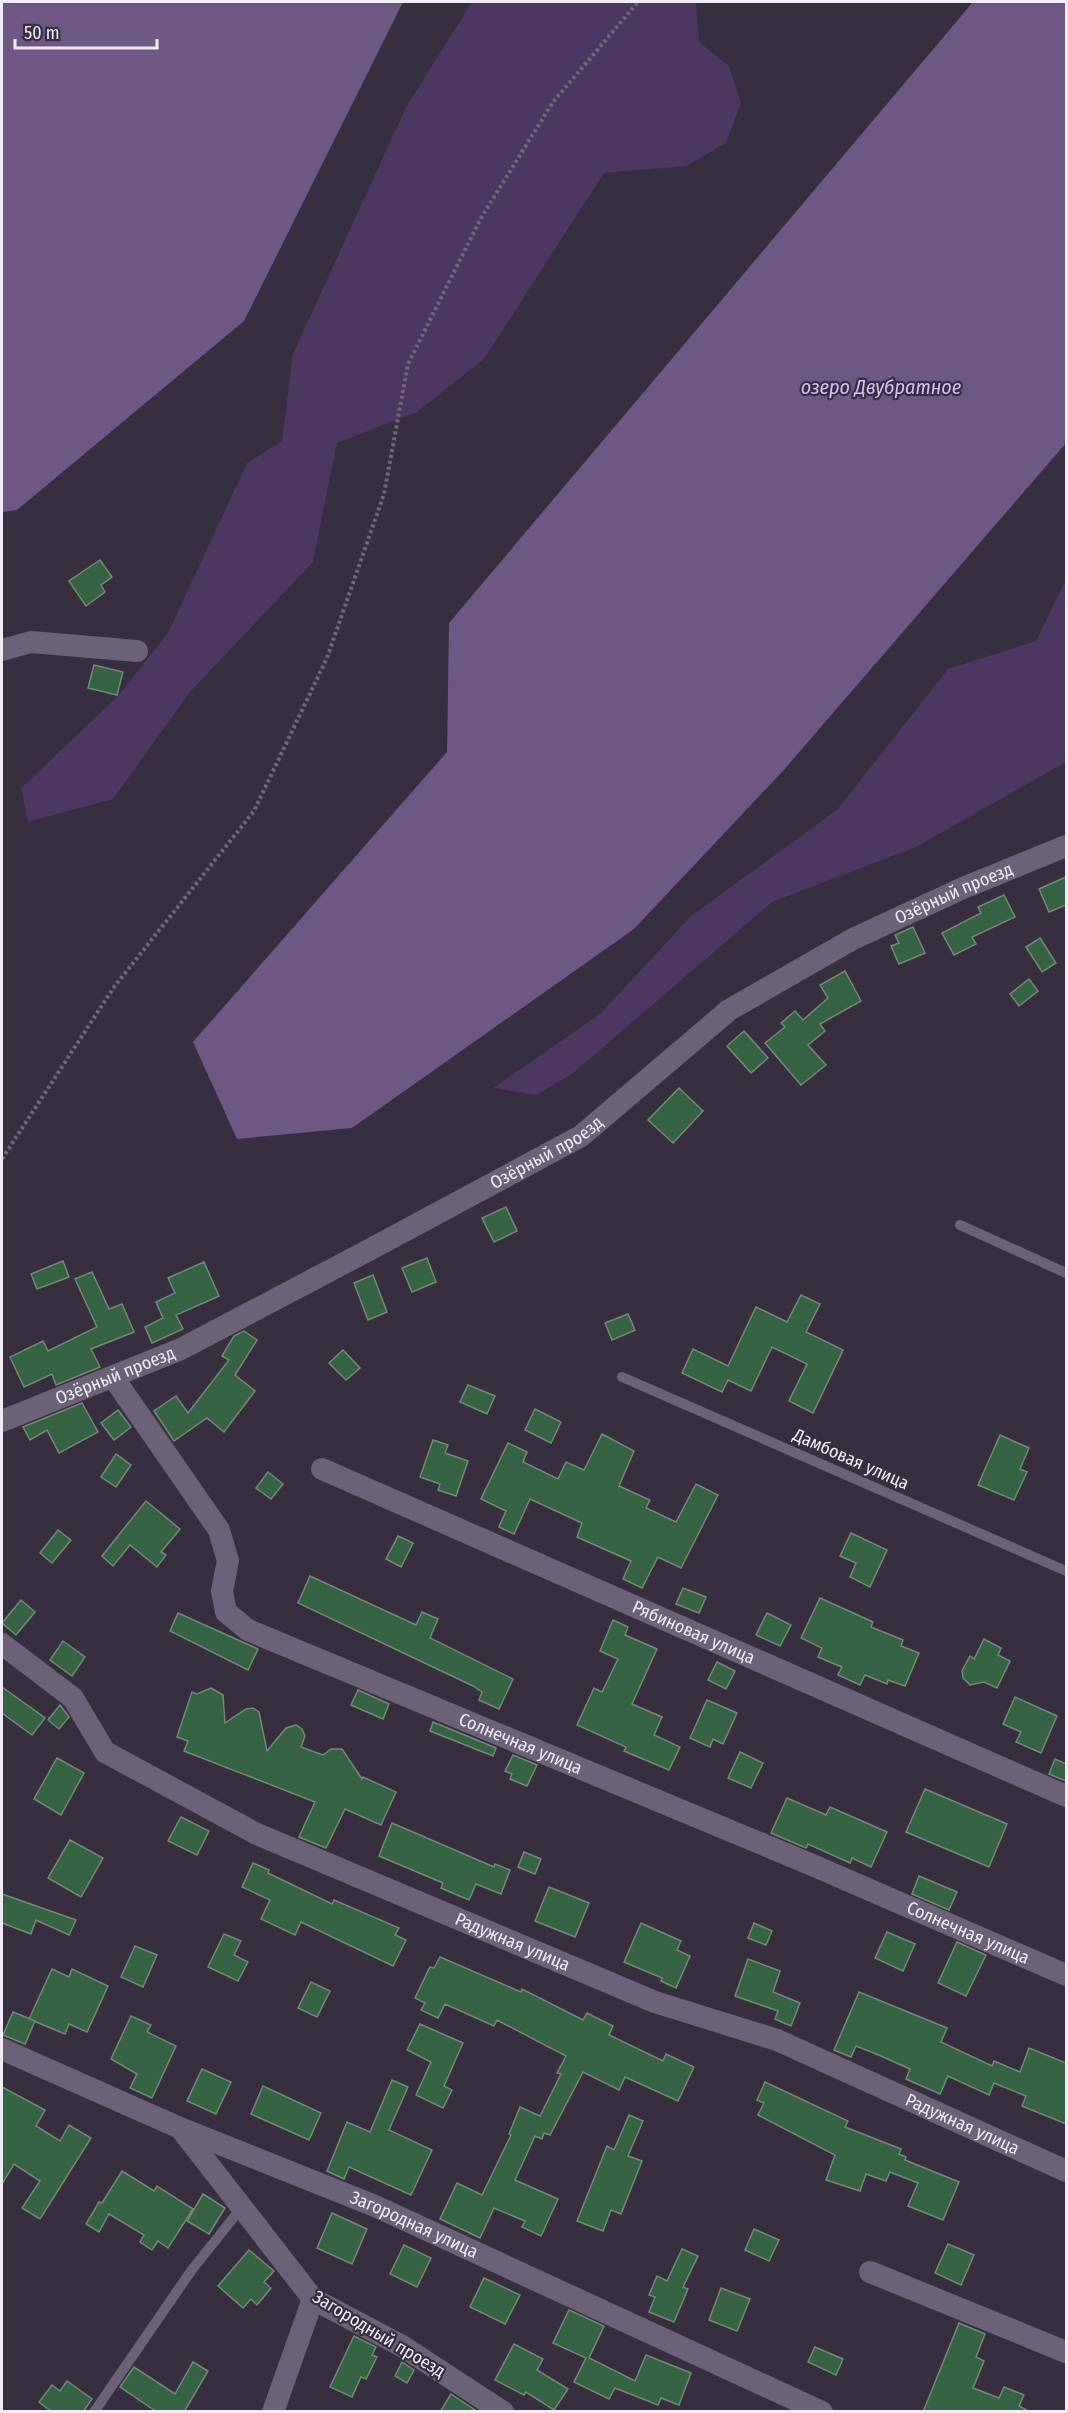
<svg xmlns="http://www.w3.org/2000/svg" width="1068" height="2413" viewBox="0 0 1068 2413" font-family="'Fira Sans Condensed',sans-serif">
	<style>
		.green { fill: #4b375f }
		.water { fill: #6d5884 }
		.building { fill: #346242; stroke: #748978; stroke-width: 1.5 }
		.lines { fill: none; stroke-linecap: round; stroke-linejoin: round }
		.path { stroke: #71697a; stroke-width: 4; stroke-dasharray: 3 3; stroke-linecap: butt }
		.lane { stroke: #6b6277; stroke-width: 10 }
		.street { stroke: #6b6277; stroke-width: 22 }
		.labels { text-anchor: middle; stroke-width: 4.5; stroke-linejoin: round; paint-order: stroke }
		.street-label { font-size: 18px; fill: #f1ebf8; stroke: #372e40 }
		.water-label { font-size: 20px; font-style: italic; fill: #d9bef7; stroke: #372e40 }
	</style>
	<rect width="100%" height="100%" fill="#372e40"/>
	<g class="green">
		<polygon points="472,2 696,2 699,42 729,66 741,103 726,143 686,166 604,173 484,359 417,412 337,443 313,562 190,692 113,799 28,822 21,788 118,696 168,633 247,463 282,441 293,354 406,107"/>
		<polygon points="1066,579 1066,762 916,847 772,902 572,1074 536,1095 493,1088 600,1014 691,916 837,810 948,669 1036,641"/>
	</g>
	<g class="water">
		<polygon points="2,2 403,2 244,321 17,510 2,512"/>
		<polygon points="973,2 1066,2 1066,443 782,772 634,929 352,1128 237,1139 193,1042 447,752 449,623"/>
	</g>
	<g class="building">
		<polygon points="100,560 112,577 101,585 105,592 86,606 69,581"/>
		<polygon points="94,665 123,672 117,695 88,688"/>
		<polygon points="1066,877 1066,905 1049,912 1039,889"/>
		<polygon points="1004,895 1015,917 972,937 976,944 954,955 942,933 981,913 978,907"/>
		<polygon points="913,927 925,953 899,964 891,946 899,943 895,935"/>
		<polygon points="1040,938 1056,963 1042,972 1026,947"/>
		<polygon points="845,971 861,1001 820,1024 825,1031 808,1045 826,1065 801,1085 765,1043 785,1027 781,1023 795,1011 803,1020 828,998 820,985"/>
		<polygon points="1029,979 1038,991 1019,1006 1010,994"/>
		<polygon points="744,1031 768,1058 751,1073 727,1046"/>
		<polygon points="679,1088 703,1111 673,1143 648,1120"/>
		<polygon points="506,1207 517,1231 494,1242 482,1218"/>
		<polygon points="427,1258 436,1282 412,1292 402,1268"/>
		<polygon points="63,1261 69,1277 37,1289 31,1274"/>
		<polygon points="204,1262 219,1296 176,1315 183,1329 152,1343 145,1327 163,1318 156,1302 175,1293 168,1278"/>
		<polygon points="92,1272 109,1309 122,1304 134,1332 91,1349 100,1367 56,1385 52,1374 24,1387 10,1357 43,1341 48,1351 97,1327 75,1279"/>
		<polygon points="373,1275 387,1312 368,1320 354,1283"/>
		<polygon points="801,1295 820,1304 806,1332 843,1350 813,1413 789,1401 807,1364 772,1347 751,1391 728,1380 722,1392 682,1373 693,1349 728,1366 756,1307 787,1322"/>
		<polygon points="628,1314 635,1330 612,1340 605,1323"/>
		<polygon points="244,1331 257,1340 235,1375 255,1391 224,1432 207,1418 174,1441 154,1411 176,1396 188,1413 229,1360 222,1356 234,1336"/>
		<polygon points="343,1350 360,1368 346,1380 329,1363"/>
		<polygon points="468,1385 495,1396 487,1414 460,1402"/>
		<polygon points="82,1403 98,1432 59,1453 47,1430 30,1440 23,1427"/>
		<polygon points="535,1409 561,1422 551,1443 525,1430"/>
		<polygon points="118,1410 131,1427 114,1440 101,1423"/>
		<polygon points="602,1434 634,1451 619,1486 650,1500 646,1508 676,1522 696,1484 718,1495 681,1568 658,1557 642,1588 623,1579 631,1561 577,1537 582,1523 530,1499 514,1534 499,1527 506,1511 481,1499 508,1443 527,1452 523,1462 558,1479 566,1462 584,1470"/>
		<polygon points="1000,1435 1029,1448 1020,1469 1027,1472 1014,1500 978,1485"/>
		<polygon points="433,1440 448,1445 445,1453 468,1461 456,1496 438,1490 440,1484 420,1477"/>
		<polygon points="116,1454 131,1465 116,1487 101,1477"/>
		<polygon points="268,1472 283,1484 271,1499 256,1488"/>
		<polygon points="146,1501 180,1529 161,1552 166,1555 157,1567 130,1545 113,1566 102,1556"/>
		<polygon points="58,1530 71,1540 52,1563 40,1553"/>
		<polygon points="851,1533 887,1550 870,1587 850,1577 856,1563 840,1556"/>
		<polygon points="398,1536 413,1543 401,1567 386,1559"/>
		<polygon points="310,1576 416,1625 422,1612 438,1619 430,1638 513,1679 499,1709 479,1700 482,1692 473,1686 298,1603"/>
		<polygon points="683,1588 706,1597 699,1613 676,1604"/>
		<polygon points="820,1598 873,1622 871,1627 903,1640 901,1646 919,1653 905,1686 888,1680 887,1684 865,1675 860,1685 838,1675 842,1667 818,1657 822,1648 801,1638"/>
		<polygon points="21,1600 35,1612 16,1635 2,1623"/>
		<polygon points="178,1613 258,1649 248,1670 170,1631"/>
		<polygon points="767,1613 791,1625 780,1646 756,1635"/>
		<polygon points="613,1620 628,1627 625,1635 657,1649 632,1704 662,1717 654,1735 680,1747 669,1770 624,1751 626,1747 577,1725 594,1688 602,1692 618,1659 600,1651"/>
		<polygon points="984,1639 1001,1648 998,1655 1010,1661 997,1688 984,1682 970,1685 963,1678 962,1671 970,1656 974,1659"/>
		<polygon points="63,1641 85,1657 72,1676 50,1660"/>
		<polygon points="717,1662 735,1671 726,1689 708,1680"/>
		<polygon points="2,1687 45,1718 32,1735 2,1713"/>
		<polygon points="211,1688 223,1695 225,1723 246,1709 253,1708 259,1712 267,1751 286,1728 296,1725 302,1729 305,1736 301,1747 323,1755 331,1749 342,1749 362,1779 363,1777 396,1792 381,1825 345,1809 326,1848 299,1837 315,1802 184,1751 188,1741 177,1737 192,1692 197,1694"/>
		<polygon points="358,1690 389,1704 383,1719 351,1705"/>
		<polygon points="1015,1697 1057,1716 1041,1753 1016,1742 1021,1732 1003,1724"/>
		<polygon points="707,1700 737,1713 723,1744 713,1739 710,1747 690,1738"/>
		<polygon points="60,1705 69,1717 59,1729 48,1720"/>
		<polygon points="433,1722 496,1748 493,1756 430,1731"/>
		<polygon points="740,1752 763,1763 751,1788 728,1778"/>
		<polygon points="513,1755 537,1765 527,1786 510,1779 512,1774 505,1771"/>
		<polygon points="57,1758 84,1773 61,1815 34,1799"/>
		<polygon points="1055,1759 1066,1764 1066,1781 1049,1774"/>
		<polygon points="925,1789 1007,1824 989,1867 906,1832"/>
		<polygon points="787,1798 826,1815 830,1807 887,1832 871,1867 852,1858 850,1863 808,1844 806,1848 771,1833"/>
		<polygon points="181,1817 209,1831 197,1855 168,1841"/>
		<polygon points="392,1823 494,1867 495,1864 510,1870 501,1894 476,1884 469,1900 441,1888 443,1883 379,1856"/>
		<polygon points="70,1840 103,1858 81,1897 48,1878"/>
		<polygon points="524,1852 541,1859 535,1874 518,1867"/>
		<polygon points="253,1863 269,1870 268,1873 332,1904 334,1900 399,1928 395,1935 406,1940 393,1966 301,1922 295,1935 261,1919 270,1900 242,1887"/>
		<polygon points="919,1876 957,1892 949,1910 912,1894"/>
		<polygon points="549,1887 589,1903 575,1937 535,1921"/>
		<polygon points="2,1894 76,1920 69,1935 36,1920 31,1934 2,1923"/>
		<polygon points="641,1923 681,1941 677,1950 690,1956 676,1988 661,1981 662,1978 624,1962"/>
		<polygon points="754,1923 772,1931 766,1945 748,1938"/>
		<polygon points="887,1932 915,1944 903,1971 875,1958"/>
		<polygon points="224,1934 241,1941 234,1955 248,1962 238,1981 208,1967"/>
		<polygon points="957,1942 986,1955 966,1996 938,1983"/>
		<polygon points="135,1946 157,1955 143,1987 121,1977"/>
		<polygon points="440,1957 521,1992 522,1989 583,2020 587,2013 613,2026 609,2035 663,2061 666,2054 694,2067 678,2101 625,2077 619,2090 583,2072 550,2135 544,2133 542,2139 535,2136 515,2180 558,2199 541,2236 522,2227 525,2221 494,2208 480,2238 440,2219 457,2183 482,2195 511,2135 509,2134 520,2107 540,2116 561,2074 557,2073 566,2056 497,2020 494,2026 445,2004 438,2018 421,2010 425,2003 415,1998 430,1967 434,1968"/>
		<polygon points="748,1959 780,1971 773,1992 800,2003 791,2026 775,2019 778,2011 735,1996"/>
		<polygon points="52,1969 69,1977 72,1969 108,1986 87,2032 69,2024 65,2034 29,2019"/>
		<polygon points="311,1982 330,1991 317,2017 298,2008"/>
		<polygon points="859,1992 947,2028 941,2042 992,2066 994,2061 1020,2072 1029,2048 1066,2063 1066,2124 1022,2106 1026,2096 994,2083 989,2095 948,2076 940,2094 906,2079 910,2069 881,2056 856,2046 851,2057 834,2050"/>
		<polygon points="13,2012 35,2021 25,2044 3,2035"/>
		<polygon points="131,2016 151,2025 147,2032 176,2046 152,2098 130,2088 137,2074 111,2059"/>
		<polygon points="420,2024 463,2043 444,2086 452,2090 443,2108 416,2095 431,2062 407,2050"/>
		<polygon points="202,2069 231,2082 216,2114 187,2101"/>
		<polygon points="392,2080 408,2087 389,2130 432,2150 411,2195 349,2167 344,2179 327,2171 347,2122 370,2132"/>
		<polygon points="765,2082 848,2121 845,2127 901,2149 899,2154 906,2157 905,2160 959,2182 943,2220 908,2206 918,2183 890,2172 886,2181 866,2174 860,2191 826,2180 835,2155 758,2115 764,2103 757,2100"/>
		<polygon points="263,2086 321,2113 309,2140 251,2114"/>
		<polygon points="2,2087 45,2110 36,2126 60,2141 69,2125 91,2138 40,2219 22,2208 40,2181 14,2164 2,2184"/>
		<polygon points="629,2115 643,2121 628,2156 642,2161 621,2214 611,2210 603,2231 577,2221 607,2146 614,2150"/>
		<polygon points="122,2171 154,2191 157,2186 193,2209 168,2248 158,2241 152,2250 140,2242 144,2235 109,2214 99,2232 86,2224 99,2202 102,2203"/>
		<polygon points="203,2194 225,2208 209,2234 187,2221"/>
		<polygon points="332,2213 367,2229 352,2264 317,2248"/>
		<polygon points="754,2229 779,2240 769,2261 745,2250"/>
		<polygon points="948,2244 974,2255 961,2285 935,2273"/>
		<polygon points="404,2245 431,2258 417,2287 390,2274"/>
		<polygon points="682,2249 698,2256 683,2287 688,2289 674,2322 649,2312 655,2297 649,2295 657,2276 667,2281"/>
		<polygon points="249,2250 274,2271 264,2282 271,2288 257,2305 251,2299 243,2308 218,2286"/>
		<polygon points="484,2278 520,2295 505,2324 470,2307"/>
		<polygon points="721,2288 750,2299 737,2331 709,2320"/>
		<polygon points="569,2310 604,2326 589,2358 635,2381 646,2355 691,2373 679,2405 661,2398 658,2405 615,2388 609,2399 574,2382 586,2358 553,2343"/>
		<polygon points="959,2323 985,2334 976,2357 984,2361 973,2388 999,2398 1004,2387 1024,2395 1019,2406 1030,2412 923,2412"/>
		<polygon points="354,2336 376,2347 372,2355 377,2357 366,2379 361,2377 352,2397 330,2387"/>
		<polygon points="514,2344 543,2359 537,2370 568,2389 554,2410 526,2392 524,2395 495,2380"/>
		<polygon points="815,2347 843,2359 836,2375 808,2362"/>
		<polygon points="193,2362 208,2371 184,2412 157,2412 120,2387 134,2367 175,2394"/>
		<polygon points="402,2362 414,2370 407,2383 395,2376"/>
		<polygon points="67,2381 92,2399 83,2412 52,2412 39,2402 52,2385 60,2391"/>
		<polygon points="451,2394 478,2412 440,2412"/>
	</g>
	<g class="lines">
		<polyline class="path" points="2,1159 114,987 254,811 327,658 384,494 408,364 481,218 553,102 638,2"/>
		<g class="lane">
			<polyline points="960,1225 1066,1273"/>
			<polyline points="622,1377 1066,1571"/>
			<polyline points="94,2412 191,2271 242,2207"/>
		</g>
		<g class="street">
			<polyline points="2,650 31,642 137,651"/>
			<path id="s1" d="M113 1377 219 1530 228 1561 222 1591 226 1612 248 1630 810 1864 1066 1975"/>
			<path id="s2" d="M2 1421 181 1349 369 1250 581 1136 729 1010 853 939 963 888 1066 846"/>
			<path id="s3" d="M322 1469 1066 1796"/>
			<path id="s4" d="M2 1644 73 1698 105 1752 257 1834 655 2002 777 2040 1066 2171"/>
			<path id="s5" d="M2 2049 180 2128 375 2206 822 2412"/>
			<polyline points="181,2129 313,2299 402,2346 503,2412"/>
			<polyline points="870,2272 1066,2352"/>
			<polyline points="273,2412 313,2299"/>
		</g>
	</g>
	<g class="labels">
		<g class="street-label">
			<text dy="6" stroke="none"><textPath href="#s2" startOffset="1094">Озёрный проезд</textPath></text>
			<text dy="6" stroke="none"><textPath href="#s2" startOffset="608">Озёрный проезд</textPath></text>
			<text dy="6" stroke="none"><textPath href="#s2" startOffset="122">Озёрный проезд</textPath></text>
			<text transform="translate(851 1459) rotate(24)" y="6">Дамбовая улица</text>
			<text dy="6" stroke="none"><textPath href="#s3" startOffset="406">Рябиновая улица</textPath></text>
			<text dy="6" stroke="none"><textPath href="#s1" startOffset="594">Солнечная улица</textPath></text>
			<text dy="6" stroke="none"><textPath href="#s1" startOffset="1080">Солнечная улица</textPath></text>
			<text dy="6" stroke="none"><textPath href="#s4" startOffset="602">Радужная улица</textPath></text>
			<text dy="6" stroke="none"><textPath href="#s4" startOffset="1088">Радужная улица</textPath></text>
			<text dy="6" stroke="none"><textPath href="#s5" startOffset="448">Загородная улица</textPath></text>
			<text transform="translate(379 2334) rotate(31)" y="6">Загородный проезд</text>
		</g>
		<g class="water-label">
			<text x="881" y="394">озеро Двубратное</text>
		</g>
	</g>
	<rect width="1068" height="2413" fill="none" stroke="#f1ebf8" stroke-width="6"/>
	<path d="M15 39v9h142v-9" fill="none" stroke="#f1ebf8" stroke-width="3"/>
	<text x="24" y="39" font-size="18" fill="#f1ebf8" stroke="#372e40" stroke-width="4.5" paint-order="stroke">50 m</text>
</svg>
